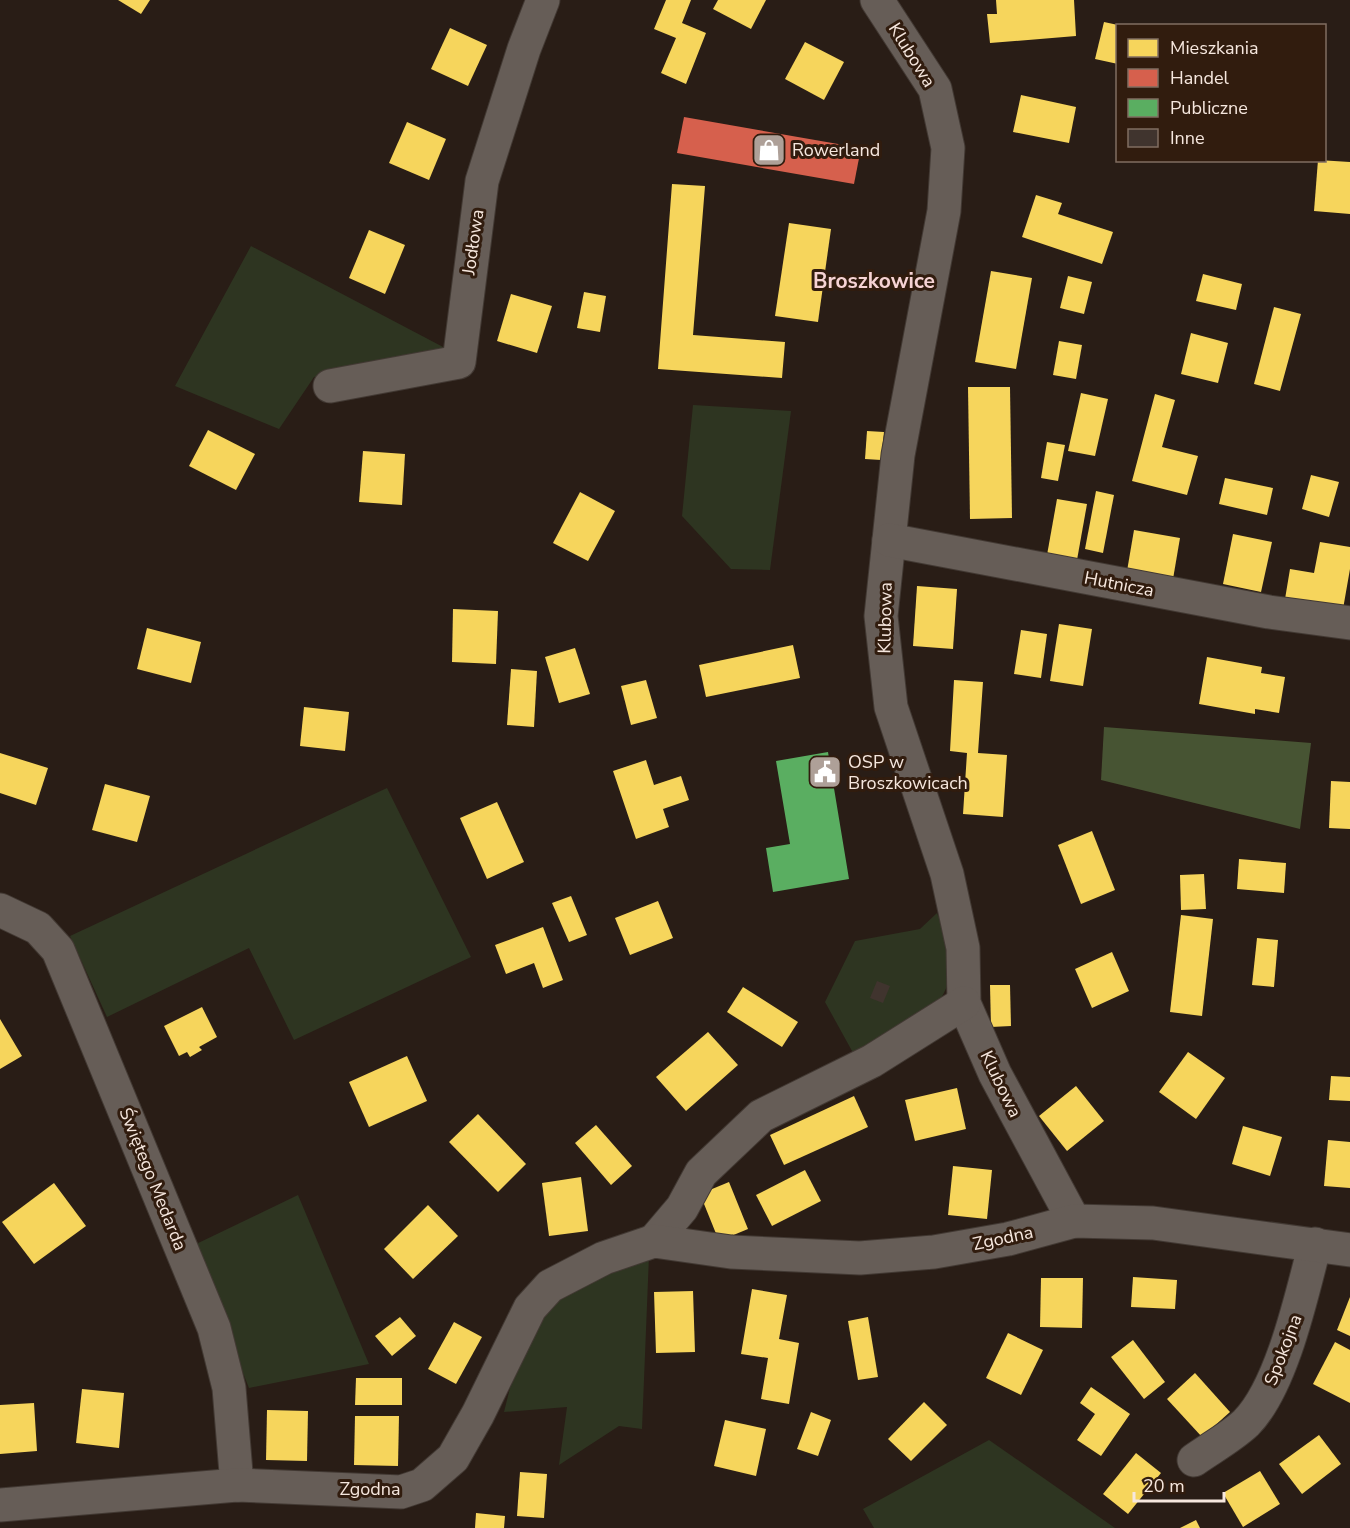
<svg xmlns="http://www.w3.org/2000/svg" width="1350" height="1528" viewBox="0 0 1350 1528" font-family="'Nunito Sans',sans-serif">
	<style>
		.green { fill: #2e3521 }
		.forest { fill: #475433 }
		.homes { fill: #f6d55c }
		.shops { fill: #d6604d }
		.public { fill: #5aae61 }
		.building { fill: #40342e }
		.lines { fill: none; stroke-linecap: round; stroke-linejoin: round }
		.minor-casing { stroke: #423933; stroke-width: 35 }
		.minor { stroke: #665d57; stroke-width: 33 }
		.labels { text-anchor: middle; stroke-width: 6; stroke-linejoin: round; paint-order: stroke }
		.street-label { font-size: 18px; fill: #f6e7de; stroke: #311c0e }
		.poi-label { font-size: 18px; fill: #f6e7de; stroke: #311c0e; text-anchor: start }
		.quarter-label { font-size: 21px; font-weight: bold; fill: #f6d3d4; stroke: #311c0e }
	</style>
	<rect width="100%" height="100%" fill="#291d16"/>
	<g class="green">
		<polygon points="251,246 445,348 314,377 279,429 175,386"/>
		<polygon points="693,405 791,411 770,570 731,569 682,516"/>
		<polygon points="387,788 471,957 294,1040 249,948 107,1017 70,936"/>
		<path d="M937 913C941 923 950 936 951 947 958 1014 905 1030 857 1060L825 1002 855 941 920 929Z"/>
		<polygon points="298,1195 369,1364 249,1388 192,1246"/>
		<polygon points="649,1256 642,1429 619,1426 559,1465 567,1407 504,1412 520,1347 543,1304"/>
		<polygon points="989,1440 1115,1528 874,1528 863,1509"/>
	</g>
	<polygon class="forest" points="1104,727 1311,743 1300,829 1101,780"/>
	<g class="homes">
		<polygon points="118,0 150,0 141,14"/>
		<polygon points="666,0 691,0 682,23 706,33 686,84 661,73 676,38 654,29"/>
		<polygon points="718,0 766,0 751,29 713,9"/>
		<polygon points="996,0 1074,0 1076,36 990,43 987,14 997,14"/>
		<polygon points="1104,22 1118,25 1118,64 1095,59"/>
		<polygon points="450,28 487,45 468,86 431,69"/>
		<polygon points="805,42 844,62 824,100 785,79"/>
		<polygon points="1021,95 1076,107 1069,143 1013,132"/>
		<polygon points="407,122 446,139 429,180 389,163"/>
		<polygon points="1318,160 1350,162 1350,214 1314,211"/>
		<polygon points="672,184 705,186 693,335 785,342 782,378 658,369"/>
		<polygon points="1036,195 1062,203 1058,214 1113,232 1102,264 1022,237"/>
		<polygon points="789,223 831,229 818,322 775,316"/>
		<polygon points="369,230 405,245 385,294 349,278"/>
		<polygon points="991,271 1032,278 1016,369 975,362"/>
		<polygon points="1203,274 1242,284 1236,310 1196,301"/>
		<polygon points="1068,276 1092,282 1084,314 1060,308"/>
		<polygon points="584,292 606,296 600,332 577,328"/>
		<polygon points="511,294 552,306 537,353 497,341"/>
		<polygon points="1274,307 1301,314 1280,391 1254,384"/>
		<polygon points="1191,333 1228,343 1218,383 1181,374"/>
		<polygon points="1059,341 1082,345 1076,379 1053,375"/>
		<polygon points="968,387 1010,387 1012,518 970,519"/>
		<polygon points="1081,393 1108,399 1095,456 1068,451"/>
		<polygon points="1155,394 1175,400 1162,447 1198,456 1187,495 1132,481"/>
		<polygon points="208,430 255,454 236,490 189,466"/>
		<polygon points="867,431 884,432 881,460 865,459"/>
		<polygon points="1047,442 1065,445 1058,481 1041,478"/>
		<polygon points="363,451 405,454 402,505 359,502"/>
		<polygon points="1311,475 1339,482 1329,517 1302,509"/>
		<polygon points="1225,478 1273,488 1267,515 1219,504"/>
		<polygon points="1096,491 1114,495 1103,553 1085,549"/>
		<polygon points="580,492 615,511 588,561 553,543"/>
		<polygon points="1057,499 1087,504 1077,560 1047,555"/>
		<polygon points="1134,530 1180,538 1173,579 1127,571"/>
		<polygon points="1233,534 1272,542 1261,592 1223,584"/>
		<polygon points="1320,542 1350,547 1350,569 1343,609 1285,599 1290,569 1314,573"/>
		<polygon points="917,586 957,589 953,649 913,646"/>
		<polygon points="453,609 498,611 496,664 452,662"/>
		<polygon points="1059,624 1092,629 1083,686 1050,681"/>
		<polygon points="147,628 201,642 191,683 137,669"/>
		<polygon points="1021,630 1047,634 1041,678 1014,674"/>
		<polygon points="793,645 800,678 706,697 699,665"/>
		<polygon points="575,648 590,694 559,703 545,657"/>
		<polygon points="1207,657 1262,667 1261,673 1285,677 1279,713 1255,709 1255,714 1199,704"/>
		<polygon points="511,669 537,671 534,727 507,725"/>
		<polygon points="646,680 657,718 631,725 621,686"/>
		<polygon points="954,680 983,682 978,753 1007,755 1003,817 963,814 967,753 950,751"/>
		<polygon points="304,707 349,712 345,751 300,746"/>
		<polygon points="0,753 48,768 36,805 0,793"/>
		<polygon points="646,760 654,785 681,776 689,800 663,809 669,827 636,839 613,771"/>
		<polygon points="1331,781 1350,782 1350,829 1329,828"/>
		<polygon points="105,784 150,796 137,842 92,830"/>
		<polygon points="497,802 524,862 487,879 460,818"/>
		<polygon points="1092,831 1115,890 1081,904 1058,845"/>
		<polygon points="1239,859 1286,863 1284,893 1237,889"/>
		<polygon points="1204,874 1206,909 1181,910 1180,875"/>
		<polygon points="571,896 587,935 569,942 552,903"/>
		<polygon points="658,901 673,938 630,955 615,918"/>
		<polygon points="1181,915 1213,919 1202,1016 1170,1012"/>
		<polygon points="543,927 563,980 543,988 534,963 506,974 495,945"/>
		<polygon points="1257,938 1278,940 1274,987 1252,985"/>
		<polygon points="1112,952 1129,991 1092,1008 1075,969"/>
		<polygon points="990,985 1010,985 1011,1026 991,1027"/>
		<polygon points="743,987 798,1022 782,1047 727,1012"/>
		<polygon points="202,1007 217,1037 199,1047 202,1050 190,1057 187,1052 179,1056 164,1026"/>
		<polygon points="0,1019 22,1056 0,1069"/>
		<polygon points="708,1032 738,1065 686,1111 656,1077"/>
		<polygon points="1188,1052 1225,1078 1196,1119 1159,1092"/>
		<polygon points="407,1056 427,1101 369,1127 349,1082"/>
		<polygon points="1331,1076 1350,1077 1350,1101 1329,1100"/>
		<polygon points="1076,1086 1104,1121 1067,1151 1039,1116"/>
		<polygon points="957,1088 966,1129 915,1141 905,1100"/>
		<polygon points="854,1096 868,1127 784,1165 770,1135"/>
		<polygon points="478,1114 526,1164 498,1192 449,1142"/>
		<polygon points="596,1125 632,1166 611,1185 575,1143"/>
		<polygon points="1243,1126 1282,1137 1270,1176 1232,1164"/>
		<polygon points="1328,1140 1350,1142 1350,1188 1324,1186"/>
		<polygon points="953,1166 992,1170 987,1219 948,1215"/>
		<polygon points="805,1170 821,1201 772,1226 756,1195"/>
		<polygon points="581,1177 588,1231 549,1236 542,1183"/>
		<polygon points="729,1182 748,1229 719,1241 700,1194"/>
		<polygon points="54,1183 86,1226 34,1264 2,1222"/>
		<polygon points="428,1205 458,1236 413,1279 384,1249"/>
		<polygon points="1133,1277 1177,1280 1175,1309 1131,1307"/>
		<polygon points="1041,1278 1083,1278 1082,1328 1040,1327"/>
		<polygon points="752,1289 787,1295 779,1339 799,1343 789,1404 761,1399 768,1358 741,1354"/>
		<polygon points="693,1291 695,1352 656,1353 654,1292"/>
		<polygon points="1350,1297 1350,1336 1337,1330"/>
		<polygon points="400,1317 416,1336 392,1356 375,1336"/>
		<polygon points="868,1317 878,1377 858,1380 848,1321"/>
		<polygon points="454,1322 482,1337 456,1384 428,1369"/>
		<polygon points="1008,1333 1043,1350 1021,1395 986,1378"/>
		<polygon points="1133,1340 1165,1382 1144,1399 1111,1357"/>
		<polygon points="1335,1342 1350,1350 1350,1403 1313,1384"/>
		<polygon points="1195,1373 1230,1412 1202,1437 1167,1399"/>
		<polygon points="356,1378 402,1378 402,1405 355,1405"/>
		<polygon points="1091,1387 1130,1414 1101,1456 1077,1440 1095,1414 1080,1403"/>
		<polygon points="82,1389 124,1393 119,1448 76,1443"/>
		<polygon points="924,1402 947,1425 911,1461 888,1439"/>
		<polygon points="34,1403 37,1451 0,1454 0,1405"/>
		<polygon points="267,1410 308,1411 307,1461 266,1460"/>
		<polygon points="811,1412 831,1420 818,1456 797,1449"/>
		<polygon points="355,1416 399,1416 398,1466 354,1465"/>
		<polygon points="725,1420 766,1429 756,1476 714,1466"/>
		<polygon points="1319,1435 1341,1464 1302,1494 1279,1464"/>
		<polygon points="1136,1453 1161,1473 1128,1514 1103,1494"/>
		<polygon points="1260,1471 1280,1504 1243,1527 1223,1493"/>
		<polygon points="520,1472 547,1474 544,1518 517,1516"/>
		<polygon points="476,1513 505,1516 504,1528 475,1528"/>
		<polygon points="1196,1520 1200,1528 1180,1528"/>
	</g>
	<polygon class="shops" points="684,117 861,148 854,184 677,153"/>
	<polygon class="public" points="828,752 849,879 773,892 766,848 790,844 776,761"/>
	<polygon class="building" points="877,981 890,986 883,1003 870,998"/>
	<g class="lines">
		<g class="minor-casing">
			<g id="minor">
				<polyline points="877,0 935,89 948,148 944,211 898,455 889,540 881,616 891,707 947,874 963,948 964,1003 995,1074 1074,1221"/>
				<polyline points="330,386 459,362 482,181 524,49 543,0"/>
				<polyline points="889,540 1269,612 1350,623"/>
				<polyline points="0,910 38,928 58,950 193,1277 214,1328 229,1388 237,1485"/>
				<polyline points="654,1241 682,1208 701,1173 761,1116 872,1061 964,1003"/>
				<path d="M1194 1460C1211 1448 1231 1437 1246 1423 1282 1387 1302 1294 1315 1244"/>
				<polyline points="0,1505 237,1485 401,1492 422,1485 453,1458 478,1414 530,1308 550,1286 604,1258 654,1241 731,1252 860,1258 934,1252 1008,1239 1074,1221 1153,1223 1350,1250"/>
			</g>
		</g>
		<use href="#minor" class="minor"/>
	</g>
	<defs>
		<g id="shop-square" transform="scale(1.725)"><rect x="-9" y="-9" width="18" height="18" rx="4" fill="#aea098" stroke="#311c0e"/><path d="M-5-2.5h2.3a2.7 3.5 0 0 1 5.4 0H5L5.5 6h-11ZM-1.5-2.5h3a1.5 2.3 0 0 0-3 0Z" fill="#fff"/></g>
		<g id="civic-square" transform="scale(1.725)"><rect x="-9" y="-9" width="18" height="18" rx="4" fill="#aea098" stroke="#311c0e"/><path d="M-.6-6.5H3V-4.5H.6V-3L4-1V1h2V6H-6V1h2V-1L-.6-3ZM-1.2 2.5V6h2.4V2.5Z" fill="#fff"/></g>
	</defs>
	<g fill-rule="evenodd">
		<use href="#shop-square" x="769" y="150"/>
		<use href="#civic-square" x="825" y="772"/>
	</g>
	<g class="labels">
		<g class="street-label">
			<text transform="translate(912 55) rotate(58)" y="6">Klubowa</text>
			<text transform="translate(473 242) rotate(-82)" y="6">Jodłowa</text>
			<text transform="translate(1119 584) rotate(11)" y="6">Hutnicza</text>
			<text transform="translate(885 618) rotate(-89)" y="6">Klubowa</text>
			<text transform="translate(1001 1084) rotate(64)" y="6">Klubowa</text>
			<text transform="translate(153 1179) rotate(68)" y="6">Świętego Medarda</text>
			<text transform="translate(1003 1238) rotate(-12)" y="6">Zgodna</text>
			<text transform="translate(1283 1350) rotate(-69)" y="6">Spokojna</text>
			<text x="370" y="1495">Zgodna</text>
		</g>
		<g class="poi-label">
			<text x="792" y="156">Rowerland</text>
			<text x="848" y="768">OSP w<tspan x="848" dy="21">Broszkowicach</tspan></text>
		</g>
		<g class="quarter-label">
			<text x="874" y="288">Broszkowice</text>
		</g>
	</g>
	<rect x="1116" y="24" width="210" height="138" fill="#311c0e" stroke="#806d61" stroke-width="1.5"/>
	<rect x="1128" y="39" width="30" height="18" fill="#f6d55c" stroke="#806d61" stroke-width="1.5"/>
	<text x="1170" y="54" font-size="18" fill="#f6e7de">Mieszkania</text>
	<rect x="1128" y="69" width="30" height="18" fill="#d6604d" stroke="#806d61" stroke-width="1.5"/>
	<text x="1170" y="84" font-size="18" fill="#f6e7de">Handel</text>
	<rect x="1128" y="99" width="30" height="18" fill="#5aae61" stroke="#806d61" stroke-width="1.5"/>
	<text x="1170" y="114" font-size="18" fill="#f6e7de">Publiczne</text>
	<rect x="1128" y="129" width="30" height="18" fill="#40342e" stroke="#806d61" stroke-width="1.5"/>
	<text x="1170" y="144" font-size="18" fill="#f6e7de">Inne</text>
	<path d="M1134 1492v9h90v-9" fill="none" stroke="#f6e7de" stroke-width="3"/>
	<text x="1143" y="1492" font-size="18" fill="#f6e7de" stroke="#311c0e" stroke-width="4.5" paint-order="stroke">20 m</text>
</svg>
